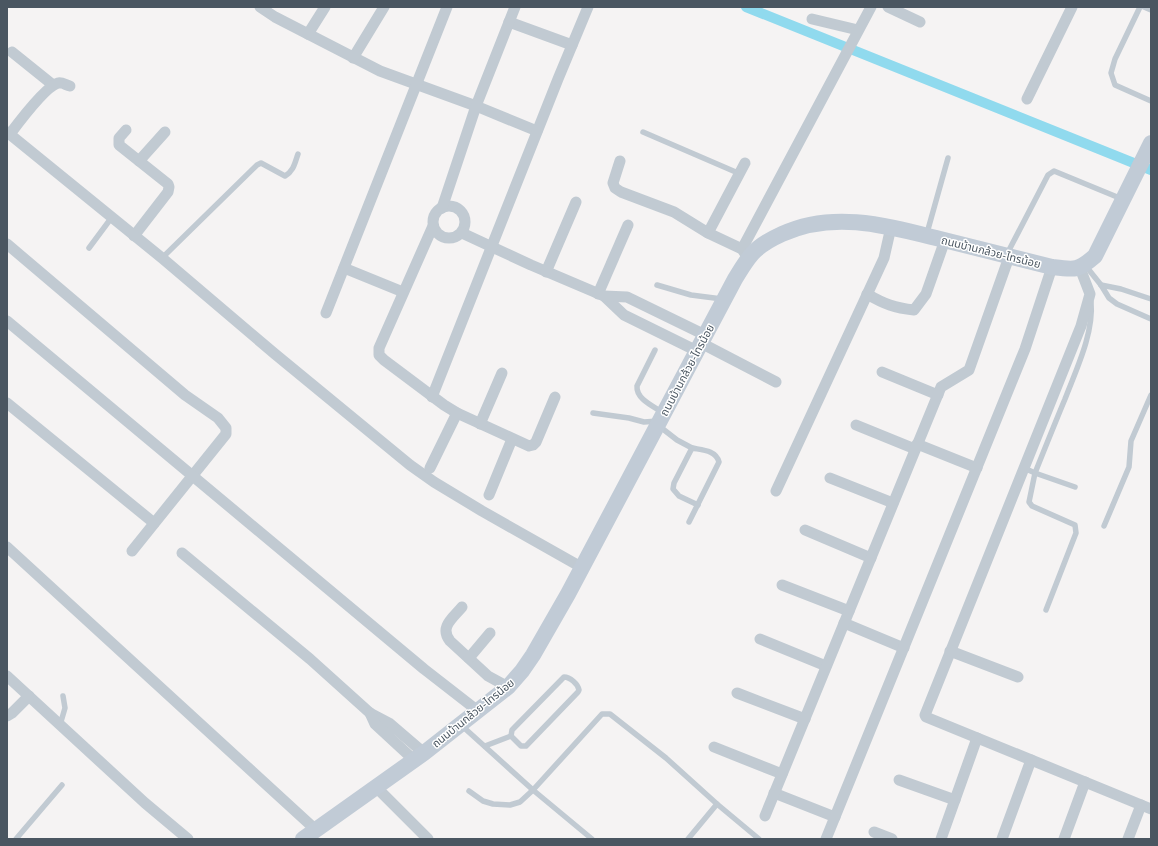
<svg xmlns="http://www.w3.org/2000/svg" width="1158" height="846" viewBox="0 0 1158 846" font-family="'Public Sans','Noto Sans Thai',sans-serif">
	<style>
		.lines { fill: none; stroke-linecap: round; stroke-linejoin: round }
		.canal { stroke: #90daee; stroke-width: 10 }
		.lane { stroke: #c1cad2; stroke-width: 5.5 }
		.street { stroke: #c1cad2; stroke-width: 11 }
		.secondary { stroke: #c1cbd6; stroke-width: 16 }
		.labels { text-anchor: middle; stroke-width: 3; stroke-linejoin: round; paint-order: stroke }
		.street-label { font-size: 11px; fill: #4a5661; stroke: #fff }
	</style>
	<rect width="100%" height="100%" fill="#f5f3f3"/>
	<g class="lines">
		<polyline class="canal" points="746,7 1151,170"/>
		<g class="lane">
			<polyline points="1140,7 1115,59 1111,73 1115,85 1151,101"/>
			<polyline points="1144,7 1151,10"/>
			<polyline points="643,132 738,173"/>
			<polyline points="927,233 948,158"/>
			<polyline points="89,248 112,217"/>
			<polyline points="1007,254 1048,175 1054,171 1122,199"/>
			<path d="M162 258 257 165 261 163 285 176C294 171 295 162 298 154"/>
			<polyline points="1085,265 1101,285 1109,298 1117,304 1151,319"/>
			<polyline points="657,285 691,295 722,299"/>
			<polyline points="1101,285 1121,289 1151,299"/>
			<path d="M655 350 637 386C636 399 653 406 662 412"/>
			<polyline points="593,413 629,418 644,422 658,421"/>
			<polyline points="659,426 677,440 692,448 674,483 673,489 679,496 698,505"/>
			<polyline points="1024,468 1035,473 1029,502 1032,506 1075,525 1076,533 1046,610"/>
			<path d="M1075 487 1035 473C1045 448 1055 423 1065 399 1076 370 1094 333 1091 302"/>
			<path d="M689 522 719 462C716 450 702 450 692 448"/>
			<polyline points="1104,526 1129,467 1131,441 1151,395"/>
			<path d="M564 677C570 677 578 684 579 690L578 692 526 746H521L511 736 512 730Z"/>
			<polyline points="60,725 65,708 63,696"/>
			<polyline points="461,725 533,790 592,839"/>
			<polyline points="485,746 511,736"/>
			<polyline points="469,791 483,801 493,804 510,805 520,802 533,790 602,714 610,714 666,758 717,804 759,839"/>
			<polyline points="16,839 62,785"/>
			<polyline points="688,839 717,804"/>
		</g>
		<g class="street">
			<polyline points="260,7 275,17 380,71 476,106 537,131"/>
			<polyline points="888,7 920,22"/>
			<polyline points="812,19 858,30"/>
			<polyline points="509,22 572,45"/>
			<polyline points="308,34 325,7"/>
			<polyline points="12,52 53,85"/>
			<polyline points="353,58 384,7"/>
			<polyline points="1027,99 1072,7"/>
			<polyline points="126,130 119,138 119,145 168,184 169,187 168,192 134,236"/>
			<polyline points="7,132 162,258 275,354 410,465 434,482 482,511 581,567"/>
			<path d="M10 134C19 122 45 87 58 83 62 82 66 85 70 86"/>
			<polyline points="139,161 165,132"/>
			<polyline points="620,161 613,183 615,188 621,192 674,212 708,233 742,249 746,255"/>
			<circle cx="449" cy="222" r="16"/>
			<polyline points="442,208 476,106 515,7"/>
			<polyline points="433,226 379,348 379,355 384,360 444,405 457,413 529,446 533,445 536,442 555,397"/>
			<polyline points="462,233 531,265 604,296 624,315 697,351"/>
			<polyline points="708,233 745,163"/>
			<polyline points="7,244 185,395 218,418 226,428 226,434 132,551"/>
			<polyline points="742,249 871,7"/>
			<polyline points="344,268 403,292"/>
			<polyline points="1080,268 1090,294 1081,326 925,715 926,717 1151,809"/>
			<polyline points="546,272 576,202"/>
			<polyline points="598,294 628,225"/>
			<path d="M867 294C884 304 895 308 914 310L926 294 945 240"/>
			<polyline points="604,296 627,297 705,335"/>
			<polyline points="326,313 447,7"/>
			<polyline points="7,321 424,669 478,711"/>
			<polyline points="701,343 776,382"/>
			<polyline points="882,372 938,395"/>
			<polyline points="432,397 558,79 588,7"/>
			<polyline points="7,403 154,523"/>
			<polyline points="480,424 502,373"/>
			<polyline points="856,425 915,449"/>
			<polyline points="917,444 977,468"/>
			<polyline points="430,468 457,413"/>
			<polyline points="830,478 893,503"/>
			<polyline points="776,491 884,258 891,227"/>
			<polyline points="489,495 512,439"/>
			<polyline points="805,530 871,558"/>
			<polyline points="7,547 316,830"/>
			<polyline points="182,553 310,659 370,713 389,723 424,753"/>
			<polyline points="782,585 849,611"/>
			<path d="M462 607C453 618 439 627 450 641L488 676 508 687"/>
			<polyline points="844,623 904,648"/>
			<polyline points="760,639 826,666"/>
			<polyline points="950,651 1018,677"/>
			<polyline points="469,658 490,633"/>
			<polyline points="7,676 145,803 188,839"/>
			<polyline points="737,693 805,719"/>
			<polyline points="370,713 375,724 414,760"/>
			<polyline points="7,716 12,713 29,696"/>
			<polyline points="714,747 782,774"/>
			<polyline points="899,780 955,800"/>
			<polyline points="376,787 428,839"/>
			<polyline points="774,793 835,817"/>
			<polyline points="765,816 941,387 969,370 1009,257"/>
			<polyline points="874,832 892,839"/>
			<polyline points="826,839 1025,349 1052,267"/>
			<polyline points="941,839 977,738"/>
			<polyline points="1002,839 1031,760"/>
			<polyline points="1064,839 1085,782"/>
			<polyline points="1128,839 1141,805"/>
		</g>
		<path class="secondary" d="M303 839 424 753 508 687 522 671 533 655 568 594 735 279C740 271 745 262 752 254 760 245 771 239 782 234 834 210 888 226 940 239 977 248 1015 258 1052 267 1075 270 1078 271 1095 256L1151 143"/>
	</g>
	<g class="labels">
		<g class="street-label">
			<text transform="translate(991 252) rotate(14)" y="4">ถนนบ้านกล้วย-ไทรน้อย</text>
			<text transform="translate(687 370) rotate(-62)" y="4">ถนนบ้านกล้วย-ไทรน้อย</text>
			<text transform="translate(473 713) rotate(-39)" y="4">ถนนบ้านกล้วย-ไทรน้อย</text>
		</g>
	</g>
	<rect width="1158" height="846" fill="none" stroke="#4a5661" stroke-width="16"/>
</svg>
